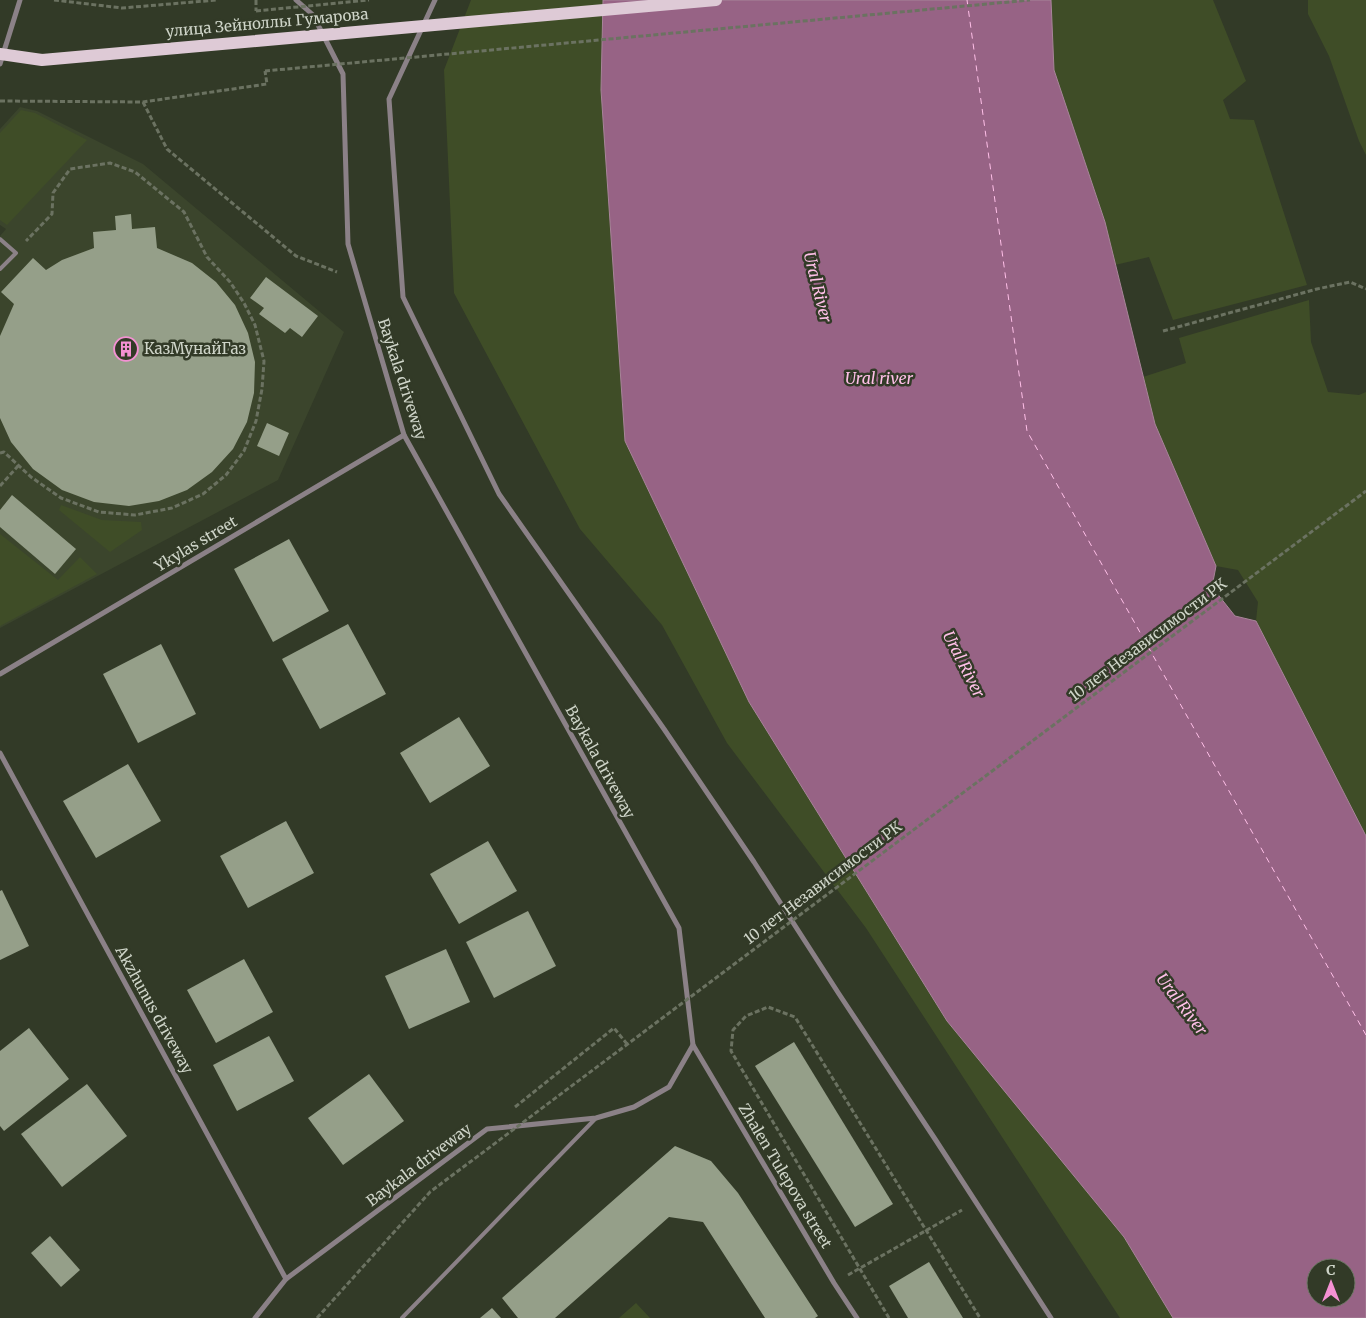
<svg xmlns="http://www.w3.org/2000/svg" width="1366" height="1318" viewBox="0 0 1366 1318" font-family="Merriweather,serif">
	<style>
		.built { fill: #3b452c }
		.green { fill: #3f4d27 }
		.water { fill: #976385; stroke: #a88599; fill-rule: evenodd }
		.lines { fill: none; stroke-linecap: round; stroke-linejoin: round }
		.ferry { stroke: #ffc0e8; stroke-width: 1; stroke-dasharray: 6 5; stroke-linecap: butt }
		.building { fill: #959f89 }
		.path { stroke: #6b7261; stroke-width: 3; stroke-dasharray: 5 2.5; stroke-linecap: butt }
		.lane { stroke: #8b8187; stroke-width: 4 }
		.street { stroke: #8b8187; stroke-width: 5 }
		.path-bridge { stroke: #6b7261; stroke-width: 3; stroke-dasharray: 5 2.5; stroke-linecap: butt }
		.primary-bridge { stroke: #decad6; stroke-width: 12 }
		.labels { text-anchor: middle; stroke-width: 5; stroke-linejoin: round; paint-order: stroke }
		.street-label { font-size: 15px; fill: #ced4c8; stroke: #323a27 }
		.poi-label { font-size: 15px; fill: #ced4c8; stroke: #323a27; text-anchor: start }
		.water-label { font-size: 16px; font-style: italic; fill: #ffc0e8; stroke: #323a27 }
	</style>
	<rect width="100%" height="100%" fill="#323a27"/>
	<polygon class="built" points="20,107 37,111 143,164 344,332 278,480 0,628 0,236 6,229 0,225 0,129"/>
	<g class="green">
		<polygon points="471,0 603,0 601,90 625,441 749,702 947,1021 1124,1237 1173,1318 1120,1318 866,928 727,743 662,625 580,529 454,293 444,70"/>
		<polygon points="1051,0 1213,0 1246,81 1223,100 1230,119 1254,120 1307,285 1173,320 1149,257 1115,265 1105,222 1054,70"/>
		<polygon points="1308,0 1366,0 1366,155 1359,141 1329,56 1308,14"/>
		<polygon points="21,110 35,113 87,140 7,225 0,220 0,133"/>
		<polygon points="1309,300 1311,342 1328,392 1359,395 1366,392 1366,836 1256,621 1258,602 1238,570 1216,566 1155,424 1143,377 1186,363 1179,338"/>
		<polygon points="61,505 102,520 141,522 142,530 110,552 59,510"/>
		<polygon points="0,534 58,580 80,557 97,574 0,626"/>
		<polygon points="636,1303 650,1318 618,1318 619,1318"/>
	</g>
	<path class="water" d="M603 0H1051L1054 70 1105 222 1155 424 1216 566 1212 587 1235 616 1256 621 1366 836V1318H1173L1124 1237 947 1021 749 702 625 441 601 90ZM1316 1268H1346V1298H1316Z"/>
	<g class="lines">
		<polyline class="ferry" points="967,0 1027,431 1366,1035"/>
	</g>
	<g class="building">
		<polygon points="131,214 132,229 155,227 157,248 192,263 216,282 235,305 248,333 255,362 254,393 247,422 233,449 212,472 187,490 159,501 129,506 94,502 62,490 33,469 11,442 0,418 0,336 14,304 1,292 33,258 46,270 62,260 94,248 93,232 116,230 115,216"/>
		<polygon points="266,277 318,316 302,337 290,328 285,333 259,314 264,308 250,298"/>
		<polygon points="267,423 289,433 279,456 257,446"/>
		<polygon points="12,495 76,549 55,574 0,527 0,510"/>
		<polygon points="289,539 329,611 273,642 234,569"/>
		<polygon points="348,624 386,694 320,729 282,659"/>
		<polygon points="161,644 196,714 138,743 103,674"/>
		<polygon points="459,717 490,766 430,803 400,753"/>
		<polygon points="128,764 161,821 96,858 63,801"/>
		<polygon points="286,821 314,873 248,908 220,856"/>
		<polygon points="488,841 517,891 459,924 430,874"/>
		<polygon points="2,890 29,946 0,960 0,891"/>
		<polygon points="528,911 556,966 494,998 466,942"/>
		<polygon points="446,949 470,1002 409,1029 385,976"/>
		<polygon points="244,959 273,1012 216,1043 187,990"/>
		<polygon points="29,1028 69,1079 4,1131 0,1126 0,1051"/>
		<polygon points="269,1036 294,1081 237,1111 213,1065"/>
		<polygon points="794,1042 893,1204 855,1227 755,1066"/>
		<polygon points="369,1074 404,1121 343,1165 308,1118"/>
		<polygon points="87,1084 127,1136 62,1187 21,1134"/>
		<polygon points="675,1146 711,1161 738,1193 818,1316 815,1318 765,1318 703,1222 669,1217 555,1318 518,1318 502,1298"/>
		<polygon points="50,1236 80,1270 61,1287 31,1253"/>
		<polygon points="929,1262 963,1318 908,1318 889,1286"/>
		<polygon points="492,1308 501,1318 480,1318"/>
	</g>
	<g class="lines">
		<g class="path">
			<polyline points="54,0 122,8 217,0"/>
			<polyline points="256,0 256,11"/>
			<polyline points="0,101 143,102 267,84 265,71"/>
			<polyline points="143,102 167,149 296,256 337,272"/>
			<polyline points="1163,331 1317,289 1350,282 1366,289"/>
			<polyline points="0,453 4,452 31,477 61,498 99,512 135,515 172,508 203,494 226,475 244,451 256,421 262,389 264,361 255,325 244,303 230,282 207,257 184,212 135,172 110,163 70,169 53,193 52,214 26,241"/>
			<polyline points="0,486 18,466"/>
			<polyline points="515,1107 614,1028 627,1044"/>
			<polyline points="848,1275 962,1210"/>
			<polyline points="889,1318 731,1051 733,1030 746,1016 768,1007 795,1017 980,1318"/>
		</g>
		<g class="lane">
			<polyline points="0,239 16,253 0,269"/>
			<polyline points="402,1318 596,1118"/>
		</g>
		<g class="street">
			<polyline points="435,0 389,99 403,297 499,494 664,729 754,862 839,994 935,1139 1051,1318"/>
			<polyline points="0,64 20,0"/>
			<polyline points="0,674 404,435"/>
			<polyline points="0,753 286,1279"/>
			<polyline points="693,1045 834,1283 857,1318"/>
			<polyline points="255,1318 286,1279 487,1129 596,1118 634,1107 669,1087 693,1045 679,928 404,435 348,244 343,74 313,15 296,0"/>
		</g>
		<g class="path-bridge">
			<polyline points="256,11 369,0"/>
			<polyline points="265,71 1030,0"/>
			<polyline points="317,1318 430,1192 1366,491"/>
		</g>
		<polyline class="primary-bridge" points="0,54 42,60 716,0"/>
	</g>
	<defs>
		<g id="building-ring" transform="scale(1.25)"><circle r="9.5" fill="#323a27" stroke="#f491d3" stroke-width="1.5"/><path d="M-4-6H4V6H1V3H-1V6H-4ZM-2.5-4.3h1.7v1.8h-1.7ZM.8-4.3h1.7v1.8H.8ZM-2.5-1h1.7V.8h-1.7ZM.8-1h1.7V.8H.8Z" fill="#f491d3"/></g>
	</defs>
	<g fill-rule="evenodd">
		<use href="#building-ring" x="126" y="349"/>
	</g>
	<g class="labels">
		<g class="street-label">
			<text transform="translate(267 23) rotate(-5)" y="5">улица Зейноллы Гумарова</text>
			<text transform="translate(402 379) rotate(72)" y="5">Baykala driveway</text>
			<text transform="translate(196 544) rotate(-31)" y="5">Ykylas street</text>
			<text transform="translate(1148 640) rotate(-37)" y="5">10 лет Независимости РК</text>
			<text transform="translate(600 762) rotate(61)" y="5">Baykala driveway</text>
			<text transform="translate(823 883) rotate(-37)" y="5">10 лет Независимости РК</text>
			<text transform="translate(154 1010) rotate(61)" y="5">Akzhunus driveway</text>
			<text transform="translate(419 1165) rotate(-37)" y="5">Baykala driveway</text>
			<text transform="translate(785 1176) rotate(59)" y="5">Zhalen Tulepova street</text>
		</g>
		<g class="poi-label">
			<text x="144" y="354">КазМунайГаз</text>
		</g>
		<g class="water-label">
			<text transform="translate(818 287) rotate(76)" y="6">Ural River</text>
			<text x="879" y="384">Ural river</text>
			<text transform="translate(964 664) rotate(63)" y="6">Ural River</text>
			<text transform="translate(1182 1004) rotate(53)" y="6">Ural River</text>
		</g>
	</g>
	<g transform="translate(1331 1283)"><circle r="24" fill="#323a27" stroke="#707867"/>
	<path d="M0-4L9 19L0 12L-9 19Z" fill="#f491d3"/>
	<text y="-8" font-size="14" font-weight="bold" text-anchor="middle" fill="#ced4c8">С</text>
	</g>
</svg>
